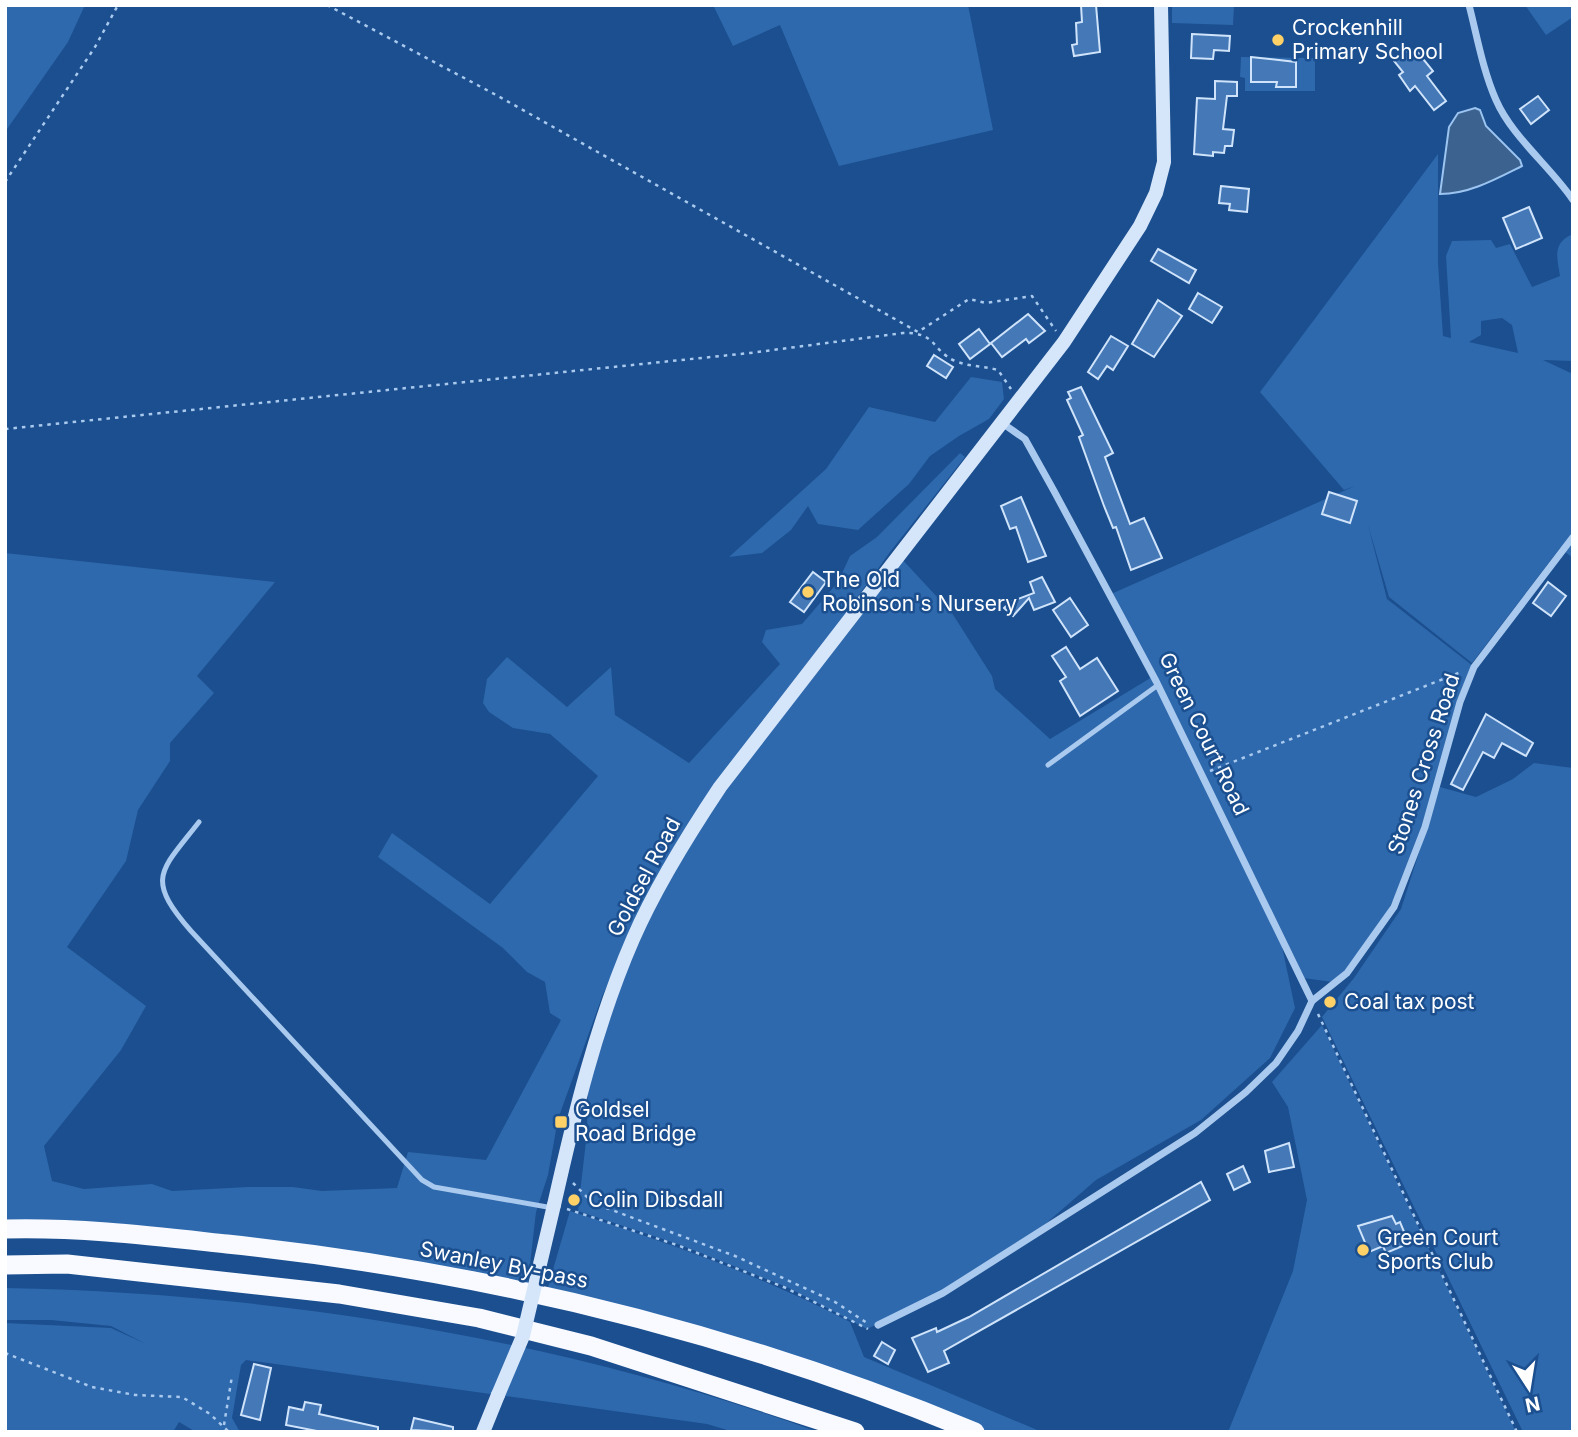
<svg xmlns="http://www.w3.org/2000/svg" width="1578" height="1437" viewBox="0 0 1578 1437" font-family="Inter,sans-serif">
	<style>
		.green { fill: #2e69ad; fill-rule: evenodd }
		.water { fill: #3c6290; stroke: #9cc4f0; stroke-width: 2 }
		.building { fill: #4478b7; stroke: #cfe3fa; stroke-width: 2 }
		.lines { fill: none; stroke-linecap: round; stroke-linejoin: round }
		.path { stroke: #a9c9ee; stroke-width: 2.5; stroke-dasharray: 3.5 5; stroke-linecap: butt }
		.service { stroke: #a9c9ee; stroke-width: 5 }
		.minor { stroke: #a9c9ee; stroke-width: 7 }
		.secondary { stroke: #d6e6fa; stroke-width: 14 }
		.trunk { stroke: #f8faff; stroke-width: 19 }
		.secondary-bridge { stroke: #d6e6fa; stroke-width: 14 }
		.poi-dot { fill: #ffd166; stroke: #1b4f8f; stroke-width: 2.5 }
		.labels { text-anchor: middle; stroke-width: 5; stroke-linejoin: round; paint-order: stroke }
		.poi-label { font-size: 21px; fill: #fff; stroke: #1b4f8f; text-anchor: start }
		.street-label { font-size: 21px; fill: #fff; stroke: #1b4f8f }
	</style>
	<rect width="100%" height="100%" fill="#1b4f8f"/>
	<g class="green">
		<polygon points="5,5 85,5 68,42 5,132"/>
		<polygon points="713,5 968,5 993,130 839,166 780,25 733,46"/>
		<polygon points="1172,5 1234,5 1233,25 1172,23"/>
		<polygon points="1525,5 1573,5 1573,17 1546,35"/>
		<polygon points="1241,57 1315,58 1315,91 1245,91 1245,78 1240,77"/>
		<path d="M1438 154V263L1443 336 1451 338 1446 256 1452 241 1491 240 1496 248 1510 244 1532 287 1560 276C1557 257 1552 243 1573 234V361L1543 360 1573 374V558L1560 548 1472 663 1389 597 1368 525 1387 599 1473 666C1441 770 1415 906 1333 982L1303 978 1111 594 1355 486 1344 490 1260 392ZM1502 318 1512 325 1518 353 1469 342 1481 335V321Z"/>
		<polygon points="971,377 1002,382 1004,399 989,419 959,436 930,456 909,484 858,530 818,524 808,506 791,530 762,553 729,557 826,469 869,407 935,422"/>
		<polygon points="960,453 965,457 890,552 720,787 684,840 603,994 558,1119 548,1175 536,1212 527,1291 339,1255 5,1228 5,553 275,582 197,676 214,693 170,743 170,761 138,810 126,861 67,947 146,1006 121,1050 44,1146 52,1181 84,1189 152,1184 172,1191 248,1187 293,1187 322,1191 397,1188 408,1152 486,1160 561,1020 550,1013 545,982 527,972 503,948 378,857 392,833 490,904 598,776 550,734 513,728 489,712 483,703 487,679 507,657 567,707 611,667 615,715 689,763 780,664 762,642 766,630 802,624 838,582 850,556 877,537"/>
		<polygon points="900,557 952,613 992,676 995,689 1050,739 1152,677 1280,937 1295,1008 1270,1058 1201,1120 1096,1180 1035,1233 942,1292 867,1329 787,1287 678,1244 578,1211 587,1132 588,1075 634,940 687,841"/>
		<polygon points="1534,763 1573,768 1573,1432 1523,1432 1322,1017 1354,978 1401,909 1440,787 1476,797 1513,779"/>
		<polygon points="1322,1025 1516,1432 1228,1432 1293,1271 1307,1200 1288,1107 1272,1082"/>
		<path d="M570 1211C666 1242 760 1275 850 1322L864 1357 1042 1432H977L892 1396 545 1297Z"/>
		<path d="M5 1288C278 1293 562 1339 818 1432H734L707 1424 246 1360 241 1365 232 1418 240 1432H196L179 1422 173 1432H5V1323L111 1328 146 1344 111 1326 51 1320H5Z"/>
	</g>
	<path class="water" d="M1475 108 1480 110 1486 126 1520 160 1522 166C1496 179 1469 194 1440 194L1449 127 1458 113Z"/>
	<g class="building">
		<polygon points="1081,5 1096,5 1100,52 1074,56 1072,45 1077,44 1076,23 1082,22"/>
		<polygon points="1192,34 1230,36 1229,51 1214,50 1213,59 1191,58"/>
		<polygon points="1409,49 1411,52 1415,49 1433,71 1427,76 1446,101 1434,110 1415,86 1410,91 1399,75 1403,72 1394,61"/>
		<polygon points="1251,57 1296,62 1296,87 1276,87 1277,82 1251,82"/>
		<polygon points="1215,81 1237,82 1237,96 1227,96 1223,129 1234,130 1232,146 1225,146 1224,153 1213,152 1213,156 1194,154 1197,98 1215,99"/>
		<polygon points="1538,96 1549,110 1531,124 1520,109"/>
		<polygon points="1221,186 1249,189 1247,212 1229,210 1230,204 1219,203"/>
		<polygon points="1529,207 1542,238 1516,249 1503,218"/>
		<polygon points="1158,249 1196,270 1189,283 1151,261"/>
		<polygon points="1198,293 1222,307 1212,323 1189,309"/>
		<polygon points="1158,300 1182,316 1154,357 1132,344"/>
		<polygon points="1028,314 1045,331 1029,343 1026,339 1002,357 991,343"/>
		<polygon points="979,329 990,344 970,359 959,344"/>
		<polygon points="1111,336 1128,346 1113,370 1107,366 1098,379 1088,372"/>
		<polygon points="934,355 953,367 946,378 927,366"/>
		<polygon points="1081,387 1113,453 1105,457 1130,524 1144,518 1162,558 1131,570 1116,527 1113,528 1104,506 1079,437 1083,435 1067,400 1071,398 1068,392"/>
		<polygon points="1329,492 1357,501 1350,523 1322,514"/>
		<polygon points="1021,497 1046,556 1028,562 1016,527 1010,529 1001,506"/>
		<polygon points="813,572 826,582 804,612 790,602"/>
		<polygon points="1042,577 1055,602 1034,610 1029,598 1013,616 1004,608 1010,602 1034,593 1030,582"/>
		<polygon points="1548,582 1566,596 1551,616 1533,603"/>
		<polygon points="1070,598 1088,625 1071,637 1053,610"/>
		<polygon points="1066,647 1080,669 1097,658 1118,691 1080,716 1060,681 1066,677 1052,656"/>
		<polygon points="1486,714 1533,743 1526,756 1502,743 1494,758 1483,752 1463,790 1451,784"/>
		<polygon points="1289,1143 1294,1167 1269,1172 1265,1151"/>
		<polygon points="1243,1166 1250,1182 1234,1190 1227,1174"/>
		<polygon points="1201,1182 1210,1200 944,1351 949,1363 928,1372 912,1338 936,1328 937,1332 969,1317"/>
		<polygon points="1392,1216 1396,1224 1400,1222 1405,1234 1401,1236 1405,1245 1386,1253 1383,1246 1369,1252 1358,1226"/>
		<polygon points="882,1342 895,1350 888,1364 874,1356"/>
		<polygon points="254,1364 271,1368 260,1420 241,1415"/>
		<polygon points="305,1402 321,1405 319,1414 378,1427 378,1432 322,1432 286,1425 289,1407 303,1410"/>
		<polygon points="414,1418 453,1427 453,1432 411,1430"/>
	</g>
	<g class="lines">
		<g class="path">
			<polyline points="327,5 498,96 918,332 969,299 986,303 1032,296 1056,331"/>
			<polyline points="5,182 95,47 118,5"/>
			<path d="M5 429 750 353 903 333C937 332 931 350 955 361 970 367 984 366 998 370L1011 389"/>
			<polyline points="1210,771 1461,672"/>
			<polyline points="1318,1014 1517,1432"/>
			<polyline points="573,1183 593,1203 735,1256 835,1302 867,1323"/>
			<polyline points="567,1209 677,1245 786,1288 868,1329"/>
			<polyline points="5,1353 92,1387 135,1395 182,1397 210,1414 229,1432"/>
			<polyline points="224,1425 232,1376"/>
		</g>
		<g class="service">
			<polyline points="1048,765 1158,685"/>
			<path d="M199 822C160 872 145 878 191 931L422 1180 434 1187 553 1208"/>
		</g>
		<g class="minor">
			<path d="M1469 5C1477 36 1483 71 1496 100 1512 137 1550 166 1573 200"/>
			<polyline points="1002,423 1025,439 1054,491 1156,681 1312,1001"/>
			<polyline points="878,1325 943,1293 1195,1133 1246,1092 1276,1063 1298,1031 1312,1001 1347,973 1394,907 1425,827 1460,702 1474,667 1573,537"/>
		</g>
		<g class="secondary">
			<path d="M554 1205C574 1116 596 1024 633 939 656 886 688 835 720 787L1064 342 1140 226 1156 193 1164 162 1161 5"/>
			<polyline points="483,1432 498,1395"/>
		</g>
		<g class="trunk">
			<path d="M5 1229C80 1227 153 1236 227 1244 484 1271 737 1333 975 1432"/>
			<polyline points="5,1265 67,1264 339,1294 479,1318 591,1346 855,1432"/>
		</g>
		<polyline class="secondary-bridge" points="498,1395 523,1336 554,1205"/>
	</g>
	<g class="poi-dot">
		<circle cx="1278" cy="40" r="7"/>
		<circle cx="808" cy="592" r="7"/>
		<circle cx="1330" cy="1002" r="7"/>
		<rect x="554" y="1115" width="14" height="14" rx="3.5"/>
		<circle cx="574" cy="1200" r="7"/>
		<circle cx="1363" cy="1250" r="7"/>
	</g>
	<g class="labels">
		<g class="poi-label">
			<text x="1292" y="35">Crockenhill<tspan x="1292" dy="24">Primary School</tspan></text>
			<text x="822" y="587">The Old<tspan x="822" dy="24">Robinson's Nursery</tspan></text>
			<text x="1344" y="1009">Coal tax post</text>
			<text x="575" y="1117">Goldsel<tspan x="575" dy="24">Road Bridge</tspan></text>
			<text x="588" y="1207">Colin Dibsdall</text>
			<text x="1377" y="1245">Green Court<tspan x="1377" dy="24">Sports Club</tspan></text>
		</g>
		<g class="street-label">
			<text transform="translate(1204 734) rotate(64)" y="7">Green Court Road</text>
			<text transform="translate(1424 764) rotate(-72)" y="7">Stones Cross Road</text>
			<text transform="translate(644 877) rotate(-62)" y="7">Goldsel Road</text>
			<text transform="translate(504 1265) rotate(11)" y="7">Swanley By-pass</text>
		</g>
	</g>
	<rect width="1578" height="1437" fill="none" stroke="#ffffff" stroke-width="14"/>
	<g transform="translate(1529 1388) rotate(168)" stroke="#1b4f8f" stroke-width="5" paint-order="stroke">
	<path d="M0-5L12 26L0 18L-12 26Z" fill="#ffffff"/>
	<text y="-10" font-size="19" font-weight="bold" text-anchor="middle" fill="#ffffff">N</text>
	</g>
</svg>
